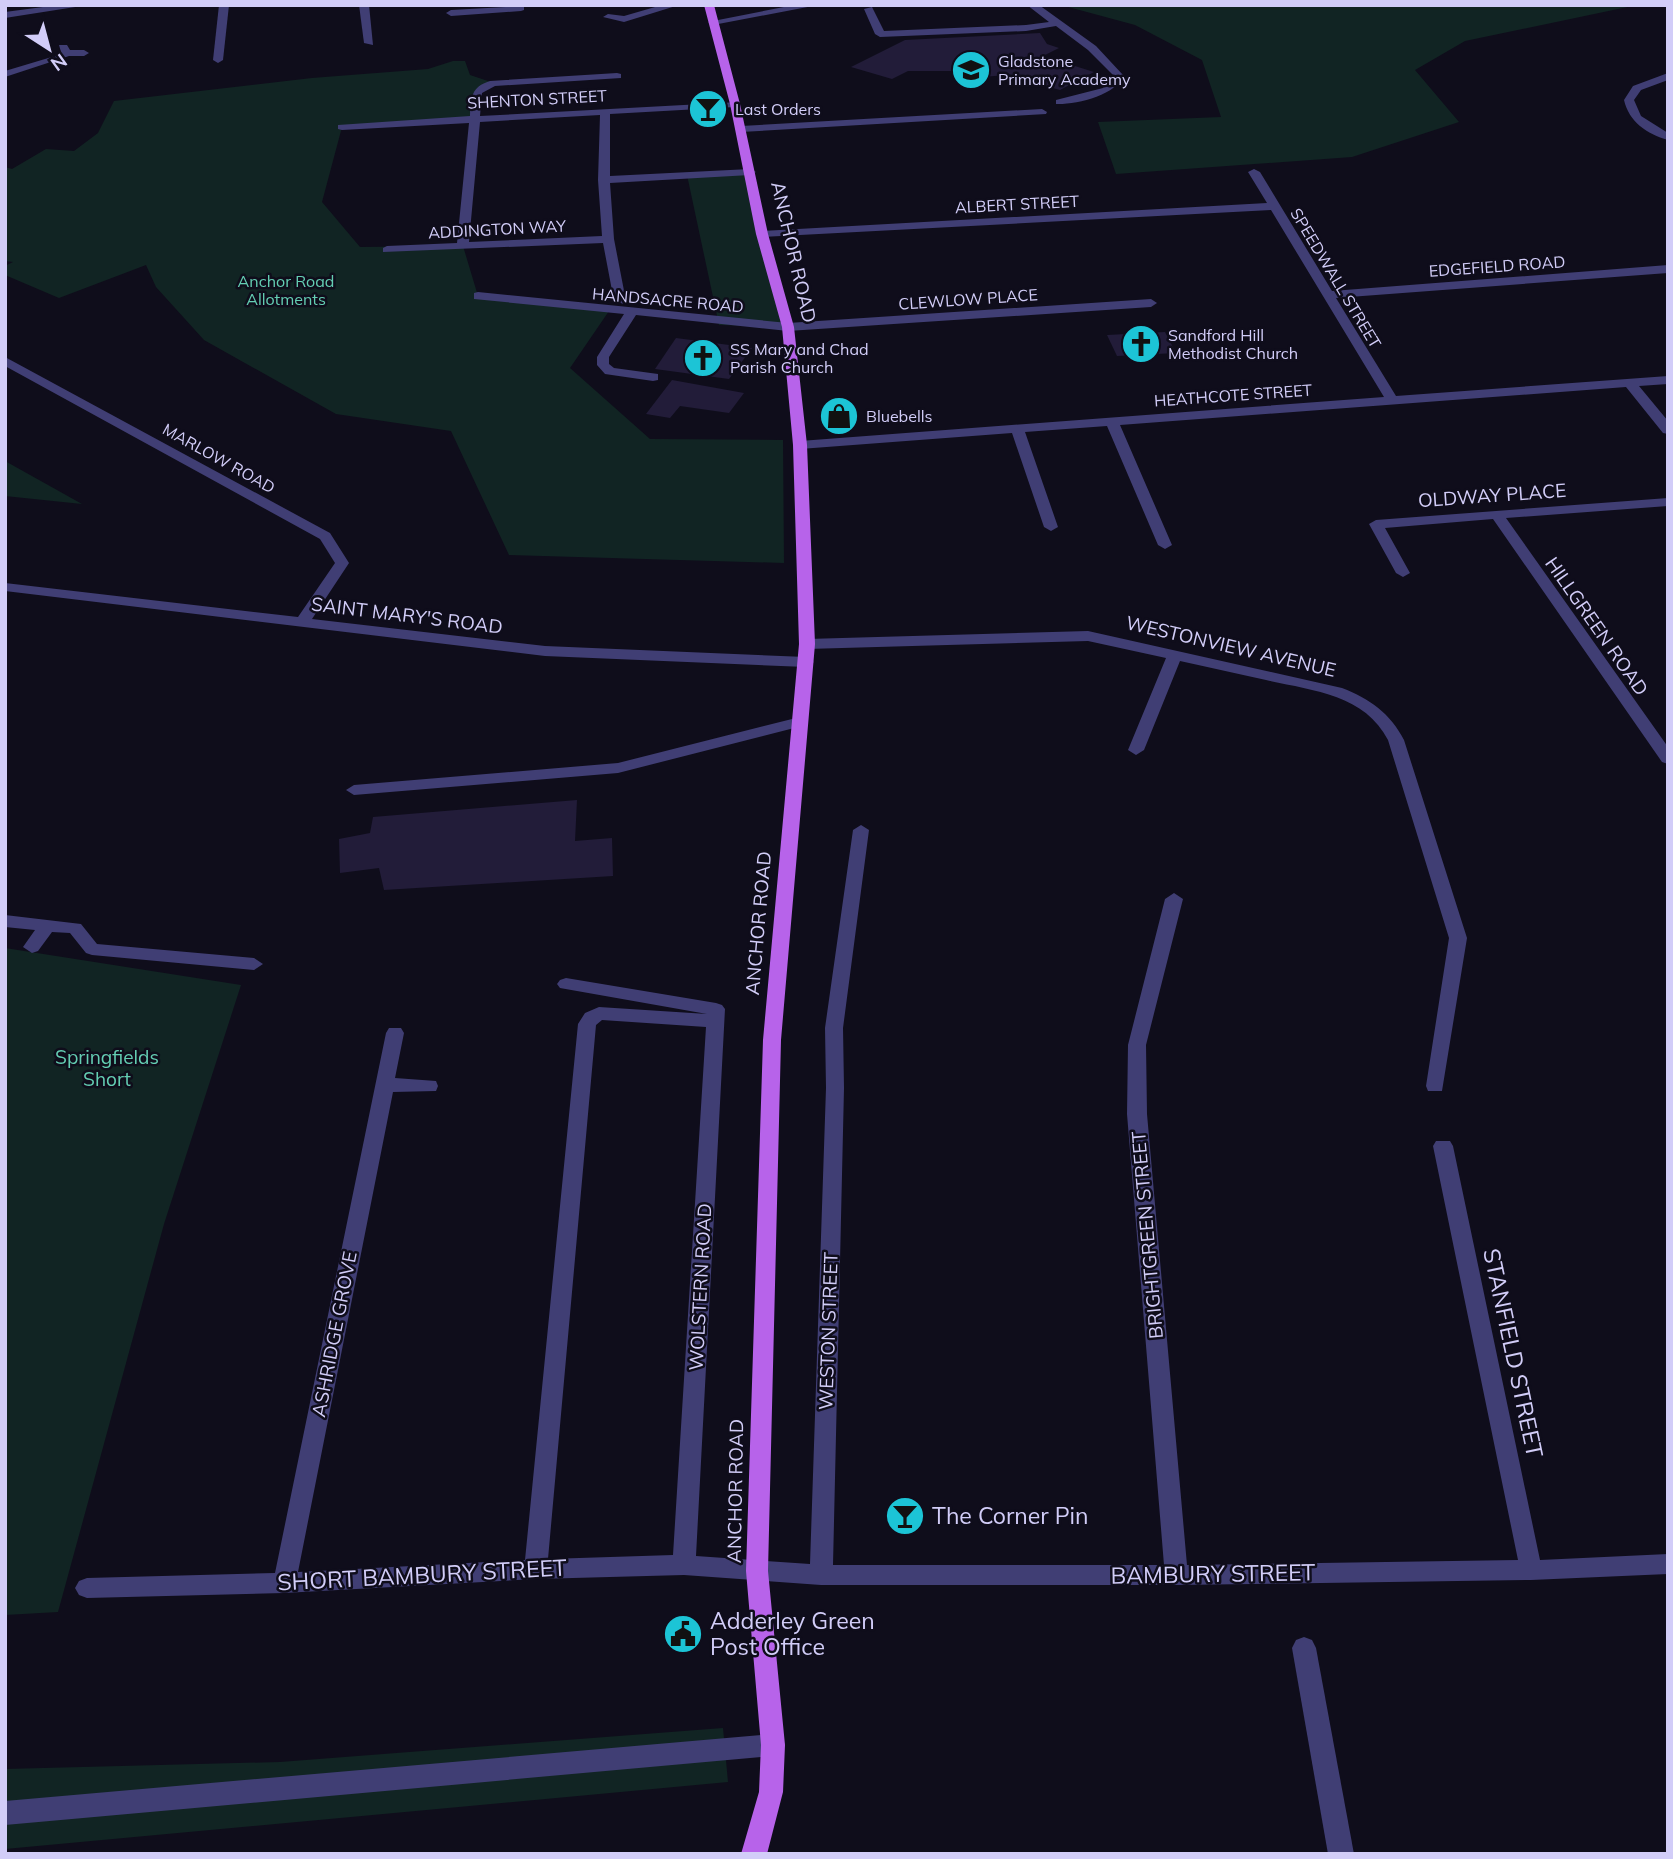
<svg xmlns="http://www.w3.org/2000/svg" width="1673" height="1859" viewBox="0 0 1673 1859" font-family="Mulish,sans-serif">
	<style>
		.green { fill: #112423 }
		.building { fill: #221c39 }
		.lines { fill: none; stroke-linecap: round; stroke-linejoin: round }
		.minor { fill: #403e74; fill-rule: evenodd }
		.major { fill: #b763ea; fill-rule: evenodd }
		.labels { text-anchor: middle; stroke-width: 5; stroke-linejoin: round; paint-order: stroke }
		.far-poi-label { font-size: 16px; fill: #d2cdf8; stroke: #0f0d1b; text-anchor: start }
		.far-street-label { font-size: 16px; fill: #d2cdf8; stroke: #0f0d1b }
		.far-park-label { font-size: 16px; fill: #64ceb3; stroke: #0f0d1b }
		.street-label { font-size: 19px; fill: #d2cdf8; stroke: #0f0d1b }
		.park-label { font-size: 19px; fill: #64ceb3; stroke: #0f0d1b }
		.near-street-label { font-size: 23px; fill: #d2cdf8; stroke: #0f0d1b }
		.near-poi-label { font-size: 23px; fill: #d2cdf8; stroke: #0f0d1b; text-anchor: start }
	</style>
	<rect width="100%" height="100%" fill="#0f0d1b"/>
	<g class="green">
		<polygon points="1061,5 1637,5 1465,41 1415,70 1459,122 1352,157 1116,174 1098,122 1221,117 1202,60 1135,25"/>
		<polygon points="453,61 465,61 470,75 494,83 482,87 477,118 342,127 322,202 360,247 463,246 478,296 609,311 570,368 650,439 783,440 784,563 509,555 451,431 336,414 204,340 156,287 146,265 59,298 5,275 5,266 13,262 5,261 5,167 12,169 46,149 74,151 98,133 114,101 312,78 428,69"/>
		<polygon points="750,172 788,327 719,325 687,175"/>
		<polygon points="5,461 82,504 5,496"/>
		<polygon points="5,948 241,985 164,1224 58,1612 5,1615"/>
		<polygon points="723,1728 728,1782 5,1849 5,1769 280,1762"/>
	</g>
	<g class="building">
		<polygon points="1040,33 1047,44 1059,48 1043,56 1094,72 1060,90 1007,75 982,77 962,71 908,71 892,79 851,67 905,40"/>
		<polygon points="1165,332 1176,353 1117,356 1107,335"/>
		<polygon points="676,338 752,348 729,379 655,369"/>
		<polygon points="672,380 744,393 729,413 680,406 670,418 646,414"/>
		<polygon points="577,800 575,841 612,838 613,876 384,890 379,868 340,873 339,839 370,833 373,817"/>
	</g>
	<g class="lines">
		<g class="minor">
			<polygon points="58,5 88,5 5,18 5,12"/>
			<polygon points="219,5 229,5 223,60 218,63 213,60"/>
			<polygon points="359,5 369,5 373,45 364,43"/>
			<polygon points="662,5 679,5 624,22 603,17 608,14 624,16"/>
			<polygon points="794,5 818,5 713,25 708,22"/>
			<path d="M1027 5H1039L1096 46 1123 75C1118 95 1075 105 1056 104V100L1103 88 1113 75 1088 50 1056 26 1026 31 880 37 875 34 864 9 872 7 884 31 1026 25 1049 22Z"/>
			<polygon points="524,6 524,10 521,11 451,16 446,13 451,10"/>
			<polygon points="59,45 67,45 70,50 84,50 89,53 84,56 69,56 5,77 5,71 55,56 61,52"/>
			<path d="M617 73 621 74V78L495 86 482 93 480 116 739 102 740 104 735 107 610 114V176L750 169 756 172 750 175 610 183 614 239 626 301 624 304 614 301 603 243 383 252V248L387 246 457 243 469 123 342 130 338 129V125L470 116C471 97 471 87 490 81ZM600 115 598 180 602 236 469 242 480 122Z"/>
			<path d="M1668 73V80L1641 90 1634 100 1641 116 1668 133V140C1647 134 1629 122 1624 100L1633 86Z"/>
			<polygon points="1042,109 1047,112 1046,114 741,132 736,129 741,126"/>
			<polygon points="1254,169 1260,172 1332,291 1668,265 1668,273 1336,298 1396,396 1668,376 1668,384 1639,386 1668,421 1668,434 1663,433 1626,387 1120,425 1172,545 1165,549 1158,545 1107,426 1025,432 1058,527 1051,531 1044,527 1012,433 800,449 793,445 800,441 1384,397 1271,210 762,237 756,234 762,231 1267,203 1248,172"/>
			<polygon points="478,292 788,323 1151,299 1157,303 1151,307 788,331 636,315 609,357 609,364 614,368 658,374 658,380 653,381 605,374 597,365 597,357 624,314 474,299 474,293"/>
			<polygon points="5,357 330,533 349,563 312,619 545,646 806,657 814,662 806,667 545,656 5,591 5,583 298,617 335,563 320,539 5,366"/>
			<polygon points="1668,498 1668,506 1506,518 1668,747 1668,764 1662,762 1493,519 1385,528 1410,573 1403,577 1396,573 1369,524 1376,520"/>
			<path d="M1088 631 1342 688C1370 699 1390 713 1404 740L1467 938 1442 1091H1428L1426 1086 1449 938 1388 740C1365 694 1310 690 1266 680 1237 674 1209 667 1180 661L1144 750 1136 755 1128 750 1166 658 1088 641 807 649 799 644 807 639Z"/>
			<polygon points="800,717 806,719 808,722 806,725 618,773 354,795 346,790 354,785 618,763"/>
			<path d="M861 825 869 830 843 1028 844 1088 833 1565H1164L1127 1114 1128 1045 1165 899 1174 893 1183 899 1146 1045 1147 1114 1187 1565 1518 1560 1433 1146 1436 1141H1450L1453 1146 1540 1560 1668 1554V1574L1531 1580 1176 1585H821L684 1575 536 1579 284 1593 87 1598 79 1595 75 1588 79 1581 87 1578 275 1573 386 1033 389 1028H401L404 1033 395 1078 436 1081 438 1086 436 1091 393 1092 298 1572 525 1560 578 1024 585 1013 599 1007 707 1014 560 988 557 984 560 980 566 978 716 1003 722 1005 725 1009 696 1556 810 1564 826 1088 825 1028 853 830ZM602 1020 706 1027 673 1555 548 1559 596 1025Z"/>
			<polygon points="5,915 81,924 97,944 254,958 263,964 254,970 92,955 86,953 70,933 52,932 38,951 32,953 23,947 35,930 5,927"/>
			<polygon points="1304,1637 1312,1640 1316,1648 1354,1854 1328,1854 1292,1648 1296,1640"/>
			<polygon points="773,1734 782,1737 785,1745 782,1753 773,1756 5,1825 5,1801"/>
		</g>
		<polygon class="major" points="704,5 714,5 740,104 768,234 794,327 807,445 815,644 781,1040 768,1571 785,1745 783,1792 767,1854 741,1854 759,1792 761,1745 746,1571 763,1040 799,644 793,445 782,327 756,234 730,104"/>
	</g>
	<defs>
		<g id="school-disc" transform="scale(2.0125)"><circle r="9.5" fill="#1cc4d6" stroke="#0f0d1b"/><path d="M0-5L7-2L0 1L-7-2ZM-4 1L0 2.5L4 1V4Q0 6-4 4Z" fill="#111"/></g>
		<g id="bar-disc" transform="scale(2.0125)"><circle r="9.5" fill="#1cc4d6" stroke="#0f0d1b"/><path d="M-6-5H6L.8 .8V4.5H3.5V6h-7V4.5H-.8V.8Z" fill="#111"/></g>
		<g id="church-disc" transform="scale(2.0125)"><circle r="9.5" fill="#1cc4d6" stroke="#0f0d1b"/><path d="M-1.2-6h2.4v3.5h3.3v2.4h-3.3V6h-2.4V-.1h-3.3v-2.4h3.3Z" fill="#111"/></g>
		<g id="shop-disc" transform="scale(2.0125)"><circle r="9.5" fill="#1cc4d6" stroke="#0f0d1b"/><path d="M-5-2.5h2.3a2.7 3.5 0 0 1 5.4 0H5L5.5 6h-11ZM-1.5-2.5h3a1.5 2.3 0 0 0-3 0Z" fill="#111"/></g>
		<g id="civic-disc" transform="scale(2.0125)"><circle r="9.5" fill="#1cc4d6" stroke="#0f0d1b"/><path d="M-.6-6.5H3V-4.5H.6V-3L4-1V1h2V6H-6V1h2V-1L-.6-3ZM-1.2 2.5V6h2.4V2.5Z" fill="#111"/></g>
	</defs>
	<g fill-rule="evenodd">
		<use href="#school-disc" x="971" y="70"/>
		<use href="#bar-disc" x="708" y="109"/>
		<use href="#church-disc" x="1141" y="344"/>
		<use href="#church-disc" x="703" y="358"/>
		<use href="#shop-disc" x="839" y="416"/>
		<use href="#bar-disc" x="905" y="1516"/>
		<use href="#civic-disc" x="683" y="1634"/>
	</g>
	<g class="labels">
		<g class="far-poi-label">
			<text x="998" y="67">Gladstone<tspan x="998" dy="18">Primary Academy</tspan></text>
			<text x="735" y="115">Last Orders</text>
			<text x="1168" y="341">Sandford Hill<tspan x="1168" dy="18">Methodist Church</tspan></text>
			<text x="730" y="355">SS Mary and Chad<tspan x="730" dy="18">Parish Church</tspan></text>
			<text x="866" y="422">Bluebells</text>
		</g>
		<g class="far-street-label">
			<text transform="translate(537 99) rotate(-3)" y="6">SHENTON STREET</text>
			<text transform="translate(1017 204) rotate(-3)" y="6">ALBERT STREET</text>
			<text transform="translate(497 229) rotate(-3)" y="6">ADDINGTON WAY</text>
			<text transform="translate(1497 266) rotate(-4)" y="6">EDGEFIELD ROAD</text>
			<text transform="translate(1336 278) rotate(59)" y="6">SPEEDWALL STREET</text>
			<text transform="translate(968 299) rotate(-4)" y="6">CLEWLOW PLACE</text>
			<text transform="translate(668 300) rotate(5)" y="6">HANDSACRE ROAD</text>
			<text transform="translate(1233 395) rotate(-4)" y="6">HEATHCOTE STREET</text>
			<text transform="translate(219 458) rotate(29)" y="6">MARLOW ROAD</text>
		</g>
		<g class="far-park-label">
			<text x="286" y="287">Anchor Road<tspan x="286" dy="18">Allotments</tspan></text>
		</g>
		<g class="street-label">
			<text transform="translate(794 252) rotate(77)" y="7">ANCHOR ROAD</text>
			<text transform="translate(1492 495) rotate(-4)" y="7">OLDWAY PLACE</text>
			<text transform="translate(407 615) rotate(7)" y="7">SAINT MARY'S ROAD</text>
			<text transform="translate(1597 626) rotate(55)" y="7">HILLGREEN ROAD</text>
			<text transform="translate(1231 646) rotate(13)" y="7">WESTONVIEW AVENUE</text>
			<text transform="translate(758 923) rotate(-85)" y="7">ANCHOR ROAD</text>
			<text transform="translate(1147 1235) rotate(-95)" y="7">BRIGHTGREEN STREET</text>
			<text transform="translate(700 1287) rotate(-87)" y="7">WOLSTERN ROAD</text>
			<text transform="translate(828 1331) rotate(-88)" y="7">WESTON STREET</text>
			<text transform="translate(334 1334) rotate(-79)" y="7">ASHRIDGE GROVE</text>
			<text transform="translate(735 1491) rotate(-89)" y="7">ANCHOR ROAD</text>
		</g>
		<g class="park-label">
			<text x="107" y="1064">Springfields<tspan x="107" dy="22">Short</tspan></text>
		</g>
		<g class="near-street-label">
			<text transform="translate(1513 1353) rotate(78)" y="8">STANFIELD STREET</text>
			<text transform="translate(1213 1574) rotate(-1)" y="8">BAMBURY STREET</text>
			<text transform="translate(422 1575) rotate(-3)" y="8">SHORT BAMBURY STREET</text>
		</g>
		<g class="near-poi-label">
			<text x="932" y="1524">The Corner Pin</text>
			<text x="710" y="1629">Adderley Green<tspan x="710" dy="26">Post Office</tspan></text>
		</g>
	</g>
	<rect width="1673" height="1859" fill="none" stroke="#d2cdf8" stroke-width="14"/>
	<g transform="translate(49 49) rotate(144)" stroke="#0f0d1b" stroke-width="5" paint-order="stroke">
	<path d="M0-5L12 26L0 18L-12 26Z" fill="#d2cdf8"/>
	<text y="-10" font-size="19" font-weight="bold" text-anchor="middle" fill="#d2cdf8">N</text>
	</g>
</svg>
